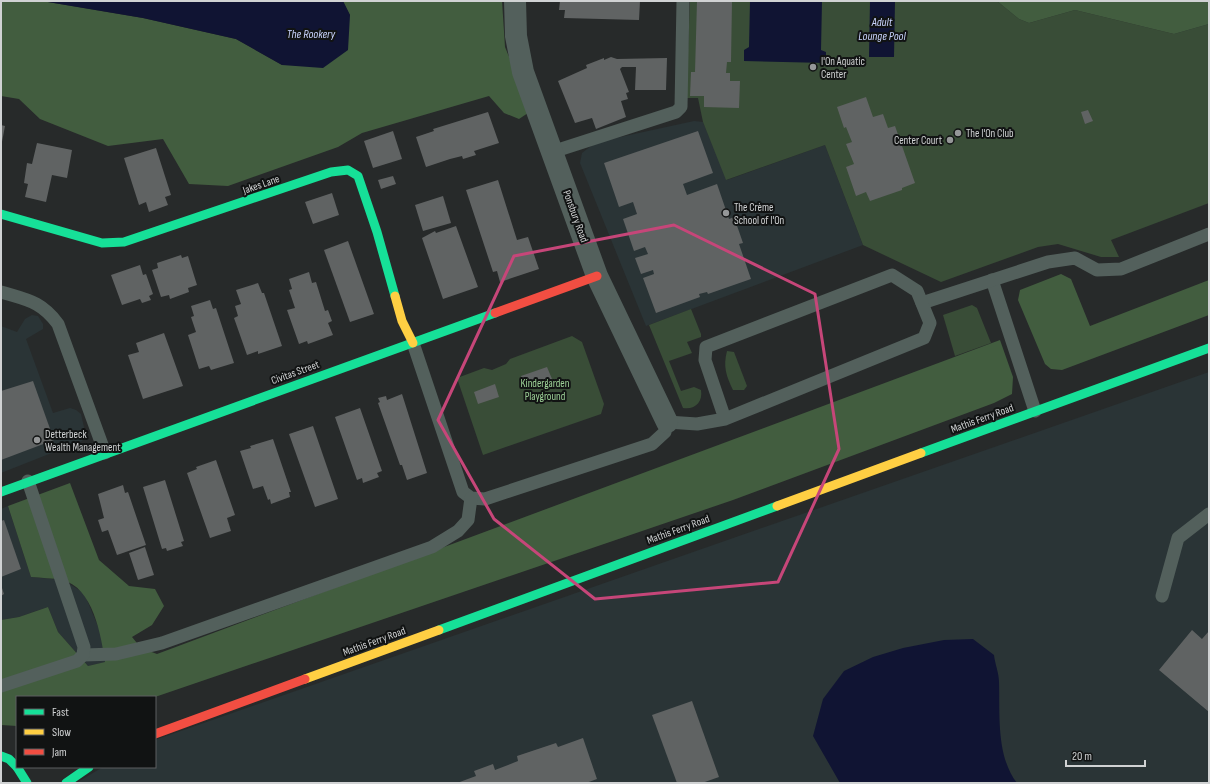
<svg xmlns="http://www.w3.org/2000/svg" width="1210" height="784" viewBox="0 0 1210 784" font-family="'Sofia Sans Condensed',sans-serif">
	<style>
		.built { fill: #2a3436 }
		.green { fill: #394d37 }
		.forest { fill: #425d3f }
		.water { fill: #101433 }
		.building { fill: #606363 }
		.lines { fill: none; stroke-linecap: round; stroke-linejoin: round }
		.lane { stroke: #53605c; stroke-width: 13 }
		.street { stroke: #53605c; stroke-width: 22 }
		.fast { stroke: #16e098; stroke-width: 9 }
		.slow { stroke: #ffcf43; stroke-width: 9 }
		.jam { stroke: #f24e42; stroke-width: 9 }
		.marked { fill: none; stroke: #c64679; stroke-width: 3; stroke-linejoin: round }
		.poi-dot { fill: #959798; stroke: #111313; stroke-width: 1.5 }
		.labels { text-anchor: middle; stroke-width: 4; stroke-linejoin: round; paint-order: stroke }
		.poi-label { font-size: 11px; fill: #d0d2d3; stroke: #111313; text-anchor: start }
		.street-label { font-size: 11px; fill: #d0d2d3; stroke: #111313 }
		.park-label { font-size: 11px; fill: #9dd197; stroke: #111313 }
		.water-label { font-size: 12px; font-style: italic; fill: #cbd5ff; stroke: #111313 }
	</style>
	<rect width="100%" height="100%" fill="#272a2a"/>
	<g class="built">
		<polygon points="694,121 703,122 727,180 825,145 863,245 646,326 580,163 582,153 591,146 602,141"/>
		<polygon points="32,315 38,316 43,324 43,329 26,339 53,413 70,408 76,410 81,414 86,436 82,441 1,473 1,326 17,332 25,319"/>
		<polygon points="1209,372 1209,783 76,783 103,767 155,767 155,740"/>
		<polygon points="8,506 31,577 63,580 84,593 100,631 106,662 88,666 58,632 48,607 19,617 1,620 1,509"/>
	</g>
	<g class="green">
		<polygon points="690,1 997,1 1019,19 1029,23 1075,10 1174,34 1209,24 1209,203 1111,240 1119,257 1101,257 1058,244 1038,247 941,282 863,245 825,145 726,180 703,122 698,98 686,98"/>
		<polygon points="972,305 977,308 991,343 955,356 943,315"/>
		<path d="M691 309 701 334V337L687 342 692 353 669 361 681 391 694 387 701 390C703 402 695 410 683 408L649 325Z"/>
		<polygon points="572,336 582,342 604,404 601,414 483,455 457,378 484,368 492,370 506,364 510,359"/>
		<path d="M727 351 734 352 747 386 744 390H733C726 376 723 366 727 351Z"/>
	</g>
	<g class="forest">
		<polygon points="1,1 42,1 143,18 236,39 282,65 350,15 343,1 502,1 505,47 531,111 519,119 504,113 489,96 362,133 338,147 228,186 189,184 163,139 108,146 40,119 19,99 1,96"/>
		<polygon points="997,1 1209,1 1209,24 1174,34 1075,10 1029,23 1019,19"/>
		<polygon points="1061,274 1071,279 1090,326 1209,280 1209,315 1062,370 1051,369 1045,364 1018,300 1020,290"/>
		<path d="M1000 340 1013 377 1012 394 994 403 733 500 155 697H17V726L1 725V620L19 617 48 607 58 632 88 666 105 662C101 635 93 587 62 580 52 578 41 578 31 577L8 506 70 483 99 560 129 586 155 589 164 606 152 625 132 637 141 648 157 654Z"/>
	</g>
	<g class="water">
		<polygon points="42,1 343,1 350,15 348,50 323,68 282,65 236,39 143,18"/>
		<polygon points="750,1 822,1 821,50 826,52 826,63 744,61 744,50 749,47"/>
		<polygon points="870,1 895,1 894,57 869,57"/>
		<path d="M973 639 994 655C995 664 999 673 999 682 1000 714 996 756 1017 783H840L813 736 823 699 844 671 873 657 903 648 944 640Z"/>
	</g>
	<g class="building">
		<polygon points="560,1 640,1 639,20 564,18 565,10 559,10"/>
		<polygon points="697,1 732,1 731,62 727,62 726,73 730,73 730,81 740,81 739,108 704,107 704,96 690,96 691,72 695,72"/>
		<polygon points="611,57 617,59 667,58 666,90 635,90 636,67 622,67 620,69 629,92 626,93 628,99 621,101 626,117 596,129 592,118 575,123 558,81 587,68 586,65 604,58 604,60"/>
		<polygon points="866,97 873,117 883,114 888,128 895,126 915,183 902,188 902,190 870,201 866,192 856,196 846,167 854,164 846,144 852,142 846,127 844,128 837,107"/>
		<polygon points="1088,110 1093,121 1085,124 1081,112"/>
		<polygon points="488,112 499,143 474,151 476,155 463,159 462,156 450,159 426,167 416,137 434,131 433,129"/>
		<polygon points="1,125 5,126 1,147"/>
		<polygon points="393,131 402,159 373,168 364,141"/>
		<polygon points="698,131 713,173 683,184 687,195 717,184 729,219 734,217 743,243 739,244 751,279 708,294 707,292 699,294 700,297 656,313 643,278 654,274 653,270 641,274 635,258 648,254 645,247 634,251 623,219 637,214 633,202 619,207 604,163"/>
		<polygon points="37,143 72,150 67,178 52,175 46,202 25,197 28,184 24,183 27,163 32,164"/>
		<polygon points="156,148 171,195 165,197 168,205 149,212 146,202 139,205 124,158"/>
		<polygon points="393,176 396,184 381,189 378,180"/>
		<polygon points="498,180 517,240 528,237 539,269 500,282 497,271 493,272 466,190"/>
		<polygon points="332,193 339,215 313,224 305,202"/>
		<polygon points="443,196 451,223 423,231 415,205"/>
		<polygon points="456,226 478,287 443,299 422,238 435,231 436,233"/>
		<polygon points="348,241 374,314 350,322 324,250"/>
		<polygon points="181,255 182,258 188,256 197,285 188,288 189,292 170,299 169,295 161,297 152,270 158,268 157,263"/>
		<polygon points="140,265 143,275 146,274 153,294 149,296 151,300 142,303 140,299 122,305 111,275"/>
		<polygon points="309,272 312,283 316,282 325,311 328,310 332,321 328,323 333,335 308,344 307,341 299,344 287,310 295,308 289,290 292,289 289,279"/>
		<polygon points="258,283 262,293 264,293 282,346 258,354 258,351 247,355 234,318 238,316 235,306 241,304 236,290"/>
		<polygon points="210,300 213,309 216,308 234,363 211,370 209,366 199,369 188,335 196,332 191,317 194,316 191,306"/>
		<polygon points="164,333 183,386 143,399 128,355 139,352 136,343"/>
		<polygon points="547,367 552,379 525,389 521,376"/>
		<polygon points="33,381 54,440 1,460 1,391"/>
		<polygon points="495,384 499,397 478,404 474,392"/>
		<polygon points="402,394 427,473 407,480 402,465 400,465 378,403 380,402 378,398 386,396 387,400"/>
		<polygon points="360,408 382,471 377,473 379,477 363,483 362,478 357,480 335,417"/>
		<polygon points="313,426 338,499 315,507 289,434"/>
		<polygon points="273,439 291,492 289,492 290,497 271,504 270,499 268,500 263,486 253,489 240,451 251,448 250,446"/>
		<polygon points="216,460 235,515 227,518 231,531 210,538 187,473 197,469 196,467"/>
		<polygon points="165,480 184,541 181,542 183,546 167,551 166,548 162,549 143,487"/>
		<polygon points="123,485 125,493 128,492 146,545 117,555 108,530 102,532 98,520 104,518 98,494"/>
		<polygon points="4,520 21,569 1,577 1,521"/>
		<polygon points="145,547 154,575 138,580 129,553"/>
		<polygon points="1,585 4,594 1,596"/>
		<polygon points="1192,630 1202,639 1209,631 1209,712 1159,670"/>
		<polygon points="692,701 719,777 702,783 677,783 652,715"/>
		<polygon points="583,738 597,779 586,783 457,783 476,776 474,771 493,764 495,770 518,761 517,756 556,743 558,747"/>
	</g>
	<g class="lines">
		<g class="lane">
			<polyline points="552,152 676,112 681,107 683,1"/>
			<polyline points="992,280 1035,411"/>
			<path d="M1 292C27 300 41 301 58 324L105 453"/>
			<polyline points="922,303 1048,262 1075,258 1097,270 1121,269 1209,234"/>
			<polyline points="413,343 463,492 471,498 485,499 652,444 665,432 667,422 697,424 725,419 924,338 930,323 917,291 892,275 706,347 705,360 725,419"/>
			<polyline points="1162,596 1178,538 1209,514"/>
			<polyline points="83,655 116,654 162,643 432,547 458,531 468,520 471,498"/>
			<polyline points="1,686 77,661 83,655 84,647 28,481"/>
		</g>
		<polyline class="street" points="515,1 516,36 523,72 597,276 667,422"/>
		<g class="fast">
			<polyline points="1,214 102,243 124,242 331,172 348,170 358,176 377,232 395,296"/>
			<polyline points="921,453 1209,348"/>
			<polyline points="1,492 495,313"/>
			<polyline points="439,630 777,506"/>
			<polyline points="1,756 9,759 17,767"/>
			<polyline points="17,767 27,783"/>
			<polyline points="66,783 89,767"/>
		</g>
		<g class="slow">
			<polyline points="395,296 402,321 413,343"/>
			<polyline points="777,506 921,453"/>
			<polyline points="305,679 439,630"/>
		</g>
		<g class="jam">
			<polyline points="495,313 597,276"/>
			<polyline points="155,734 305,679"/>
		</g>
	</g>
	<path class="marked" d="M674 225 815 294 839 449 778 582 595 599 494 519 438 420 514 256Z"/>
	<g class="poi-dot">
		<circle cx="813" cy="67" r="4"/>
		<circle cx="958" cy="133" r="4"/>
		<circle cx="950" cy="140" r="4"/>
		<circle cx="726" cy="213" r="4"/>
		<circle cx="37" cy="440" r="4"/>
	</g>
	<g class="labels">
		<g class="poi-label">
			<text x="821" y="65">I'On Aquatic<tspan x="821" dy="13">Center</tspan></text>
			<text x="966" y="137">The I'On Club</text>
			<text x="942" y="144" text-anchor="end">Center Court</text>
			<text x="734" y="211">The Crème<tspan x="734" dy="13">School of I'On</tspan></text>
			<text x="45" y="438">Detterbeck<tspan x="45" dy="13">Wealth Management</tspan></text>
		</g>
		<g class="street-label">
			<text transform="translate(261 184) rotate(-19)" y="4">Jakes Lane</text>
			<text transform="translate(576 216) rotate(70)" y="4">Ponsbury Road</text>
			<text transform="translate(295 372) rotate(-20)" y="4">Civitas Street</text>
			<text transform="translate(982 418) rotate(-20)" y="4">Mathis Ferry Road</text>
			<text transform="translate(678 529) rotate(-20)" y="4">Mathis Ferry Road</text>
			<text transform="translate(374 641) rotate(-20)" y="4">Mathis Ferry Road</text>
		</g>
		<g class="park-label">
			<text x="545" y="387">Kindergarden<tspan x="545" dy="13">Playground</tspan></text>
		</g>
		<g class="water-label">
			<text x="882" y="26">Adult<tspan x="882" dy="14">Lounge Pool</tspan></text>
			<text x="311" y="38">The Rookery</text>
		</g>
	</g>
	<rect width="1210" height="784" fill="none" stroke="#d0d2d3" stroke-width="4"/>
	<rect x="16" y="696" width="140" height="72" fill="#111313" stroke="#5d5f60"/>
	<rect x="24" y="709" width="20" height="6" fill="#16e098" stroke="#5d5f60"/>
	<text x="52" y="716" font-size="12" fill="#d0d2d3">Fast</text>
	<rect x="24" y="729" width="20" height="6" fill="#ffcf43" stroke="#5d5f60"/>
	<text x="52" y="736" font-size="12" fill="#d0d2d3">Slow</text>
	<rect x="24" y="749" width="20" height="6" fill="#f24e42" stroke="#5d5f60"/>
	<text x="52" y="756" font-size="12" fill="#d0d2d3">Jam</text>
	<path d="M1066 760v6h79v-6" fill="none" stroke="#d0d2d3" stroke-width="2"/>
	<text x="1072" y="760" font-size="12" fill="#d0d2d3" stroke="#111313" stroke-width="3" paint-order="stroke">20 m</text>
</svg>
